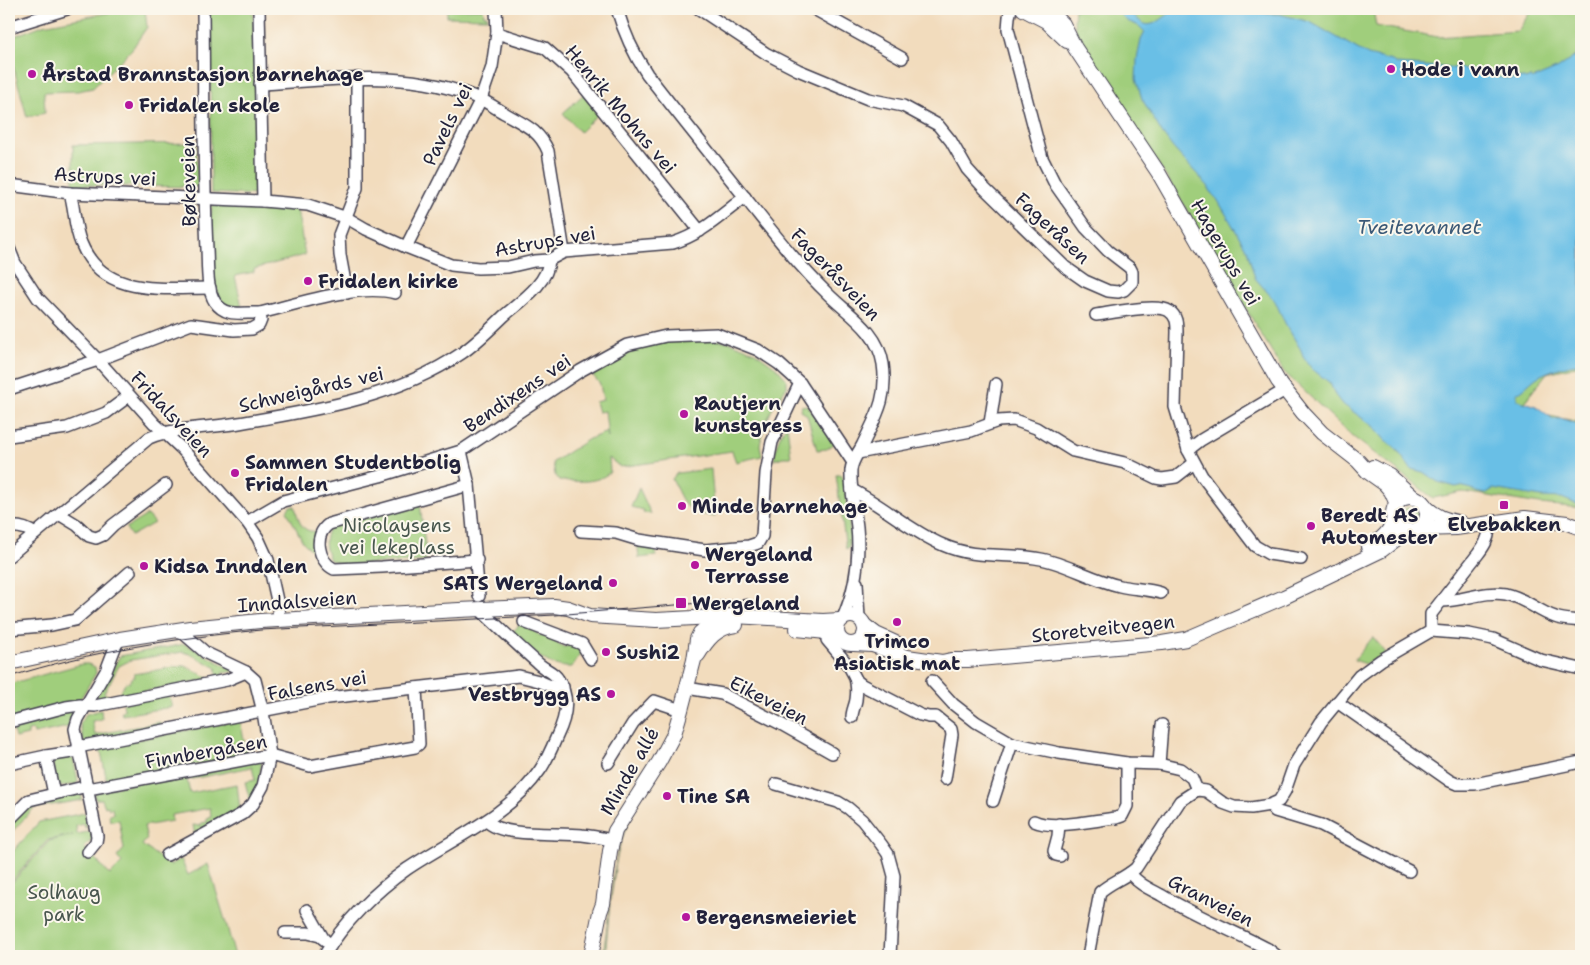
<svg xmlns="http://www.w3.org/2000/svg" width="1590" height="965" viewBox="0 0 1590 965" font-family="'Shantell Sans',sans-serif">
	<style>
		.green { fill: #a0ce7c; stroke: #61785c }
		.water { fill: #69bfe6; stroke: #467090 }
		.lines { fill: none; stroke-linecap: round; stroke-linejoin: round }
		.minor-casing { stroke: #413e4e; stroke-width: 14 }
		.major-casing { stroke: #413e4e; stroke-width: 16 }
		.minor { stroke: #fff; stroke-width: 11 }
		.major { stroke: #fff; stroke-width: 14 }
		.tram { stroke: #22223b; stroke-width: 1 }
		.poi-dot { fill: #b5179e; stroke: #fbf7ec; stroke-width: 2 }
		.labels { text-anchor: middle; stroke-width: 4; stroke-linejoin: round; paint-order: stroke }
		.poi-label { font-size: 19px; font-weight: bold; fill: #22223b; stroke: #fbf7ec; text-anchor: start }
		.street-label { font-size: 19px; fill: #22223b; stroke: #fbf7ec }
		.park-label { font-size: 19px; fill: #48564e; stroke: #fbf7ec }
		.water-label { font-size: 20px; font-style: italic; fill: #3b5977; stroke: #fbf7ec }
	</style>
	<rect width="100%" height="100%" fill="#fbf7ec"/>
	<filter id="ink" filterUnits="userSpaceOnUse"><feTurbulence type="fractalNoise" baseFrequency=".02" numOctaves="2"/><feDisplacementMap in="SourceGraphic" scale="10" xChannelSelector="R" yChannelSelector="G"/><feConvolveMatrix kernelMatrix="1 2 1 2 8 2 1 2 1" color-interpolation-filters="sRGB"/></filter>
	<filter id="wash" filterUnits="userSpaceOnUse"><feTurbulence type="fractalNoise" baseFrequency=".0096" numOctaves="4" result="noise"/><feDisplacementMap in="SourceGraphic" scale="20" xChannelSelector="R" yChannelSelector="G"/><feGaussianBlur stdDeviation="1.12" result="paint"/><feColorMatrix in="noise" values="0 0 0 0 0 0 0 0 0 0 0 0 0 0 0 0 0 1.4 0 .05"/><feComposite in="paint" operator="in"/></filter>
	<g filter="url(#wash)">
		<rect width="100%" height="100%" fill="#f2dcbd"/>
		<g class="green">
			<polygon points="129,9 145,9 147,27 132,49 93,88 78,91 44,92 45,113 27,117 9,50 9,38 43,25"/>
			<polygon points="210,9 253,9 258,195 211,193"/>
			<polygon points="447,9 483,9 484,15 487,15 487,18 447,17"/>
			<polygon points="1075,9 1373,9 1376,26 1438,37 1518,31 1532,9 1581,9 1581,365 1547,373 1518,410 1581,422 1581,508 1540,504 1463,492 1433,498 1352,436 1284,372 1176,192 1077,37 1074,21"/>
			<polygon points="584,94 599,113 580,132 563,113"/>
			<polygon points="196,143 198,187 73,185 73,145"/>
			<path d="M212 205 260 206 297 209 305 255 254 269V272L235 276 242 307C236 308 230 309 224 304 214 297 210 250 210 237 209 226 211 216 212 205Z"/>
			<path d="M706 338 730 342 755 352 777 368 787 380V387L774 405 764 427 760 445 762 456 736 462 732 451 620 467 609 458 610 472C597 484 578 481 560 481L555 475 553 462 589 439 607 432 608 438 605 411 598 412 595 402 603 400 600 384 590 372C632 347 658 340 706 338Z"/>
			<polygon points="807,405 835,443 827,449 817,450 807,415 800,410 801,406"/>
			<path d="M787 425 791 457H783L774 460C776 447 778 436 787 425Z"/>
			<path d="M711 469 715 517C684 511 685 506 672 479L677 473Z"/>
			<polygon points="836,475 841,475 843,478 851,537 849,547 846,549"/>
			<polygon points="639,488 651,514 643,513 644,510 631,507"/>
			<path d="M420 503 427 561 345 565 330 560C325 548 323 541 329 528Z"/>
			<path d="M290 506H295C298 519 301 534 318 531V557L303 542 287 511Z"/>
			<circle cx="1410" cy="515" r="8"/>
			<polygon points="147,515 154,523 131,536 126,528"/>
			<polygon points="639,545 656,546 656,556 639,558 638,549"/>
			<path d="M520 624 533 630 539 635C554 634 552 641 564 647L575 644 582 651 572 667C547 669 529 648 512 633Z"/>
			<polygon points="1373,637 1386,653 1366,664 1354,660"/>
			<polygon points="185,644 235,671 222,673 223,679 212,681 218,673 216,671 217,668 190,654 183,652 131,660 119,666 104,693 112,698 114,694 118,695 126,682 129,683 132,678 135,677 134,674 180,666 185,666 211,679 94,701 120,656"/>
			<polygon points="82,664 88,664 95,667 96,673 79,701 9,720 9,684"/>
			<polygon points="169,693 172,707 122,715 121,711 124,710 123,703"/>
			<polygon points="77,707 70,719 68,727 34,734 33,730 28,731 28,735 15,738 12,724"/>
			<polygon points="101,710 102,719 92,721 95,735 160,722 161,727 84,743 80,724 86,714"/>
			<polygon points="240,720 247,755 107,782 100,747"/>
			<polygon points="71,756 73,758 78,781 76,784 58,787 52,760"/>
			<polygon points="262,759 258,788 250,801 245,782 255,780 252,767 187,780 190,793 237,784 240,810 195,836 193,825 201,826 201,823 207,822 207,818 211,817 210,808 171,815 172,821 144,826 147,839 142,845 170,865 181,859 188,875 208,864 228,930 235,956 9,956 9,886 49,841 73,835 48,840 9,884 9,856 39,822 85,813 87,827 85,828 84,824 76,826 77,834 93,831 94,838 84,847 110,875 122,863 117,857 124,849 119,820 110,821 109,815 113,814 112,808 109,809 108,806 105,807 102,799 95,799 94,794 101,790 170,776 173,779 179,780 179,778"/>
			<polygon points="81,793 82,800 34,808 9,835 9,825 30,804"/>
			<path d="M630 819C610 860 610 911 605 956H603L617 854 621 840Z"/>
		</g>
		<path class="water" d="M1115 9H1126C1131 13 1136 18 1141 22 1153 31 1166 14 1176 9H1231L1244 13 1259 12 1268 14H1279L1310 22 1368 55 1392 61 1397 64 1482 70 1497 77 1511 79 1524 78 1526 79 1530 77 1532 79 1556 69H1557L1581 52V363C1568 365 1548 370 1536 378 1529 383 1525 389 1517 393V400L1536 406 1553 419H1563L1581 425V506L1562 498 1542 497 1493 489 1485 494 1476 492 1472 489 1460 486 1456 487 1438 482 1423 472 1411 469 1397 450 1385 440 1373 426 1341 403 1335 395 1330 383 1312 369 1303 357 1301 350 1285 323 1275 301 1255 278 1247 250 1217 199 1212 194 1208 186 1173 148 1162 133 1142 99 1136 79 1137 59 1141 40 1145 32 1139 26 1127 21Z"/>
	</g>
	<g filter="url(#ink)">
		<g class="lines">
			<g class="minor-casing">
				<g id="minor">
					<path d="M203 9C204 89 203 169 207 249 208 265 206 288 215 302 226 318 243 312 260 313"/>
					<polyline points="259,9 263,201"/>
					<path d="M617 9C624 33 633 53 647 74 681 118 716 161 751 205 775 235 799 266 828 294 849 315 878 331 883 364 888 399 876 416 862 446 857 455 852 461 851 470 850 489 855 509 857 527 860 558 855 590 843 618"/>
					<polyline points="699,9 767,54 798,70 868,99 903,106 938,125 951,141 967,169 985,189 1065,267 1085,281 1108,291 1118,292 1124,290 1132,282 1132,272 1130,268 1108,251 1086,228 1055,184 1042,158 1008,29 1009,17 1011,9"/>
					<polyline points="814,9 902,58"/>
					<polyline points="9,27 67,9"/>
					<polyline points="497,33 545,48 572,72 700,231"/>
					<path d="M260 84C334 80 409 68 480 99 489 103 497 109 506 114 525 125 539 130 548 151L564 252"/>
					<path d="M9 185 70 193 263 201 308 205 347 218 366 229 406 247 451 265 478 268 508 267 534 261 549 260 564 252 673 243C701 235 722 214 745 197"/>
					<path d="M70 193C75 209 74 227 81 243 103 297 161 288 210 288"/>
					<polyline points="406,247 481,99 492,67 497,33 496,9"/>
					<polyline points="9,248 15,263 38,298 98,360 154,423 182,449 247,522 258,538 268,560 278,605 279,620"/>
					<polyline points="347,293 340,255 339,235 357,188 357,78"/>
					<path d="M1096 315C1111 313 1157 303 1169 311 1177 316 1177 324 1177 332L1175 407 1188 450 1202 476 1255 546 1269 554 1301 559"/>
					<path d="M9 389 98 360 191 324 234 330 252 329 259 325 261 320 260 313C297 304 359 283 395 293"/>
					<polyline points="990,423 996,384"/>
					<polyline points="9,436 67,428 106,413 129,396"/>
					<polyline points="1188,450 1201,440 1285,390"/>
					<polyline points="461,451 469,485 479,596"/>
					<polyline points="858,453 971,431 998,421 1014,420 1036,428 1073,451 1125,463 1156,478 1162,479 1176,477 1194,463"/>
					<path d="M469 485 329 524C313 535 318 561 334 569L382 567 477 560"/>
					<path d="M852 490C884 506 910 531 943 545 977 560 1006 552 1041 559 1068 564 1092 580 1120 586 1133 589 1147 589 1161 593"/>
					<polyline points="59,514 77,525 89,536 96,538 103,535 113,525 166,485"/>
					<polyline points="247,522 283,501 380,476 461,451 580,371 627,345 666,336 717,334 758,350 779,364 800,383 852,461"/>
					<path d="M9 527C19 526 27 528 35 534"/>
					<polyline points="581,531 616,533 639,540 705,550 749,546 758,543 762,536 766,473 772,442 800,383"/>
					<path d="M9 556 149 438C175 427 210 428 239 423 316 410 396 398 462 353 478 342 491 328 505 315 521 301 548 283 549 260"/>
					<polyline points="857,583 859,618"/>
					<path d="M1442 601C1463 601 1485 590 1506 594 1525 598 1537 611 1555 617 1563 620 1572 620 1581 621"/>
					<polyline points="524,622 582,644 591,659"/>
					<polyline points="9,629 52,625 75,620 130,572"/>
					<polyline points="1431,631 1469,634 1493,639 1541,660 1581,669"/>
					<polyline points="827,640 849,666 857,681 862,685 920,715 929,717 936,717 951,729 952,735 945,779"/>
					<polyline points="932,681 953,704 976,722 1012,743 1059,753 1127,763 1159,764 1180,769 1192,778 1197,790"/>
					<polyline points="687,688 722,694 779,723 832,753"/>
					<polyline points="1337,702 1450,781 1457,784 1475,784 1581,762"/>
					<path d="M852 717C852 711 855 706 856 700 857 693 857 685 855 678"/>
					<polyline points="9,722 66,707 80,705 95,706 227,680 246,672"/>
					<polyline points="78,747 328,698 519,676 539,681 555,688 563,687"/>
					<polyline points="46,756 54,794"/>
					<polyline points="608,763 633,723 654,701 681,710"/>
					<polyline points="9,764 46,756 79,751"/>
					<polyline points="1159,764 1162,725"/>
					<polyline points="776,784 838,802 848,808 862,820 881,844 888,854 894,876 890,956"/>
					<polyline points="88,789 270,755 310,766 415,747 419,744 416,688"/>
					<polyline points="993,801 1012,743"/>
					<polyline points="1270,805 1275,811 1321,825 1409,871"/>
					<polyline points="9,820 29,800 88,786"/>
					<path d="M487 821C502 838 559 832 582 835 592 836 602 838 612 840"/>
					<path d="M1034 821C1053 830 1094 820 1116 818L1122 816 1127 806V763"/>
					<polyline points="1059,824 1058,836 1054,851 1056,855 1060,856"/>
					<polyline points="88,852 96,842 97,836 75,729 78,719 106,671 116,645 120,639"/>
					<polyline points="167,855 242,814 253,804 263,786 270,755 263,712 255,680 246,672 206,653 183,633 174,630"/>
					<path d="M1130 873C1138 884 1150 889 1161 895 1196 916 1233 931 1268 949L1277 956"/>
					<polyline points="307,910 323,938"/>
					<polyline points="285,933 308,933 320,936 331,945"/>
					<path d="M324 956C343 923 376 891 407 869 451 839 509 816 540 770 547 760 552 748 557 736 566 718 570 697 558 679 554 672 546 670 540 665 519 647 499 627 479 609"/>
					<path d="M1088 956 1100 892C1111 882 1125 878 1136 868L1180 801 1197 790 1206 791 1223 803 1234 807 1251 808 1270 805 1279 801 1285 791 1294 765 1321 722 1359 676 1381 660 1431 631V614L1478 554C1484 546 1488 540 1489 530"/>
				</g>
			</g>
			<g class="major-casing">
				<g id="major">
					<polyline points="1023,9 1046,21 1067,41"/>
					<polyline points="1048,9 1063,24 1075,48 1158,172 1278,381 1303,413 1322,433 1358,461 1368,472 1385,484 1391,491 1397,504"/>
					<polyline points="1373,467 1390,476 1414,498"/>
					<circle cx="1410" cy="514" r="17"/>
					<path d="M1424 505C1435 517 1446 520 1461 523"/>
					<polyline points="1419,529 1456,528 1525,518 1567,523 1581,528"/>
					<path d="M1368 547C1380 541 1391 532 1394 518"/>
					<circle cx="851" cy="630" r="14"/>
					<polyline points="864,625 876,634 898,644"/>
					<polyline points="797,629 826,632 838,637"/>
					<polyline points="854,644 872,645 907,657 942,662 951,660 968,660 1162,643 1186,639 1284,597 1382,550 1407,531"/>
					<path d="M698 655C707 640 717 627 736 625"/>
					<polyline points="9,663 120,639 190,628 260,621 459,610 554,606 568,608 590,616 656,620 733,616 823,621 840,620"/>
					<polyline points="591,956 600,912 603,904 610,851 615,831 659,762 674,734 681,710 694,660 697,639 700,633 712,623 723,619"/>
				</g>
			</g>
			<use href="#minor" class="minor"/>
			<use href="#major" class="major"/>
			<path class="tram" d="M9 677C91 651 176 638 261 630L555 615 748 599"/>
		</g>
	</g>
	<g class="poi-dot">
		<circle cx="1391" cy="69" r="5"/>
		<circle cx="32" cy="74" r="5"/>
		<circle cx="129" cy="105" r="5"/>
		<circle cx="308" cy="281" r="5"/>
		<circle cx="684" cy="414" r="5"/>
		<circle cx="235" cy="473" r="5"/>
		<rect x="1499" y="500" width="10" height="10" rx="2.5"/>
		<circle cx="682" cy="506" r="5"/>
		<circle cx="1311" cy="526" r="5"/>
		<circle cx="695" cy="565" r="5"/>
		<circle cx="144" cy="566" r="5"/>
		<circle cx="613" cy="583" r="5"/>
		<rect x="675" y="597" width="12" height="12" rx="2.5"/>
		<circle cx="897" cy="622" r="5"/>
		<circle cx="606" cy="652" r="5"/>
		<circle cx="611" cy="694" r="5"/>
		<circle cx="667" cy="796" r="5"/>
		<circle cx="686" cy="917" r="5"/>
	</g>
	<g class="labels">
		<g class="poi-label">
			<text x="1401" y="76">Hode i vann</text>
			<text x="42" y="81">Årstad Brannstasjon barnehage</text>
			<text x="139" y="112">Fridalen skole</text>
			<text x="318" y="288">Fridalen kirke</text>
			<text x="694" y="410">Rautjern<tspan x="694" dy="22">kunstgress</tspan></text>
			<text x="245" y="469">Sammen Studentbolig<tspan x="245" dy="22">Fridalen</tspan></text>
			<text x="692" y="513">Minde barnehage</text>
			<text x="1321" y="522">Beredt AS<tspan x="1321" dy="22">Automester</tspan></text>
			<text x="1504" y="531" text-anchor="middle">Elvebakken</text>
			<text x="705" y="561">Wergeland<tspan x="705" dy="22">Terrasse</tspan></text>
			<text x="154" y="573">Kidsa Inndalen</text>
			<text x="603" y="590" text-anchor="end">SATS Wergeland</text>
			<text x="692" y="610">Wergeland</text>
			<text x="897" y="648" text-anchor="middle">Trimco<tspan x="897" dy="22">Asiatisk mat</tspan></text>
			<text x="616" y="659">Sushi2</text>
			<text x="601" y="701" text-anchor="end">Vestbrygg AS</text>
			<text x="677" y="803">Tine SA</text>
			<text x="696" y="924">Bergensmeieriet</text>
		</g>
		<g class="street-label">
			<text transform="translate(621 109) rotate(50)" y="7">Henrik Mohns vei</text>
			<text transform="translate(447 124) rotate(-64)" y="7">Pavels vei</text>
			<text transform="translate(105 176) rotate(3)" y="7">Astrups vei</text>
			<text transform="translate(188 181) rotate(-91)" y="7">Bøkeveien</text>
			<text transform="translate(1053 228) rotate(43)" y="7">Fageråsen</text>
			<text transform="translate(545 241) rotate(-10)" y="7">Astrups vei</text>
			<text transform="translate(1226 252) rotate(60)" y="7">Hagerups vei</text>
			<text transform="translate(836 274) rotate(46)" y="7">Fageråsveien</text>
			<text transform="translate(311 389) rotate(-13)" y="7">Schweigårds vei</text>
			<text transform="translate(517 393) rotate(-34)" y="7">Bendixens vei</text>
			<text transform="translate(172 414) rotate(47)" y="7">Fridalsveien</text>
			<text transform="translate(297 601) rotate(-4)" y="7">Inndalsveien</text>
			<text transform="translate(1103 628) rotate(-6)" y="7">Storetveitvegen</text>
			<text transform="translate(317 685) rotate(-10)" y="7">Falsens vei</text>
			<text transform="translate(769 700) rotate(27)" y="7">Eikeveien</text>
			<text transform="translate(206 751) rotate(-10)" y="7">Finnbergåsen</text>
			<text transform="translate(629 771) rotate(-60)" y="7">Minde allé</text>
			<text transform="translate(1211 900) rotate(27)" y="7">Granveien</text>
		</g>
		<g class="park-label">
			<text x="397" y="532">Nicolaysens<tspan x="397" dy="22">vei lekeplass</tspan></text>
			<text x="64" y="899">Solhaug<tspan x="64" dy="22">park</tspan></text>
		</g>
		<g class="water-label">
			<text x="1419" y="234">Tveitevannet</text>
		</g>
	</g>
	<rect width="1590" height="965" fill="none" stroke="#fbf7ec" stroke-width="30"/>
</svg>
